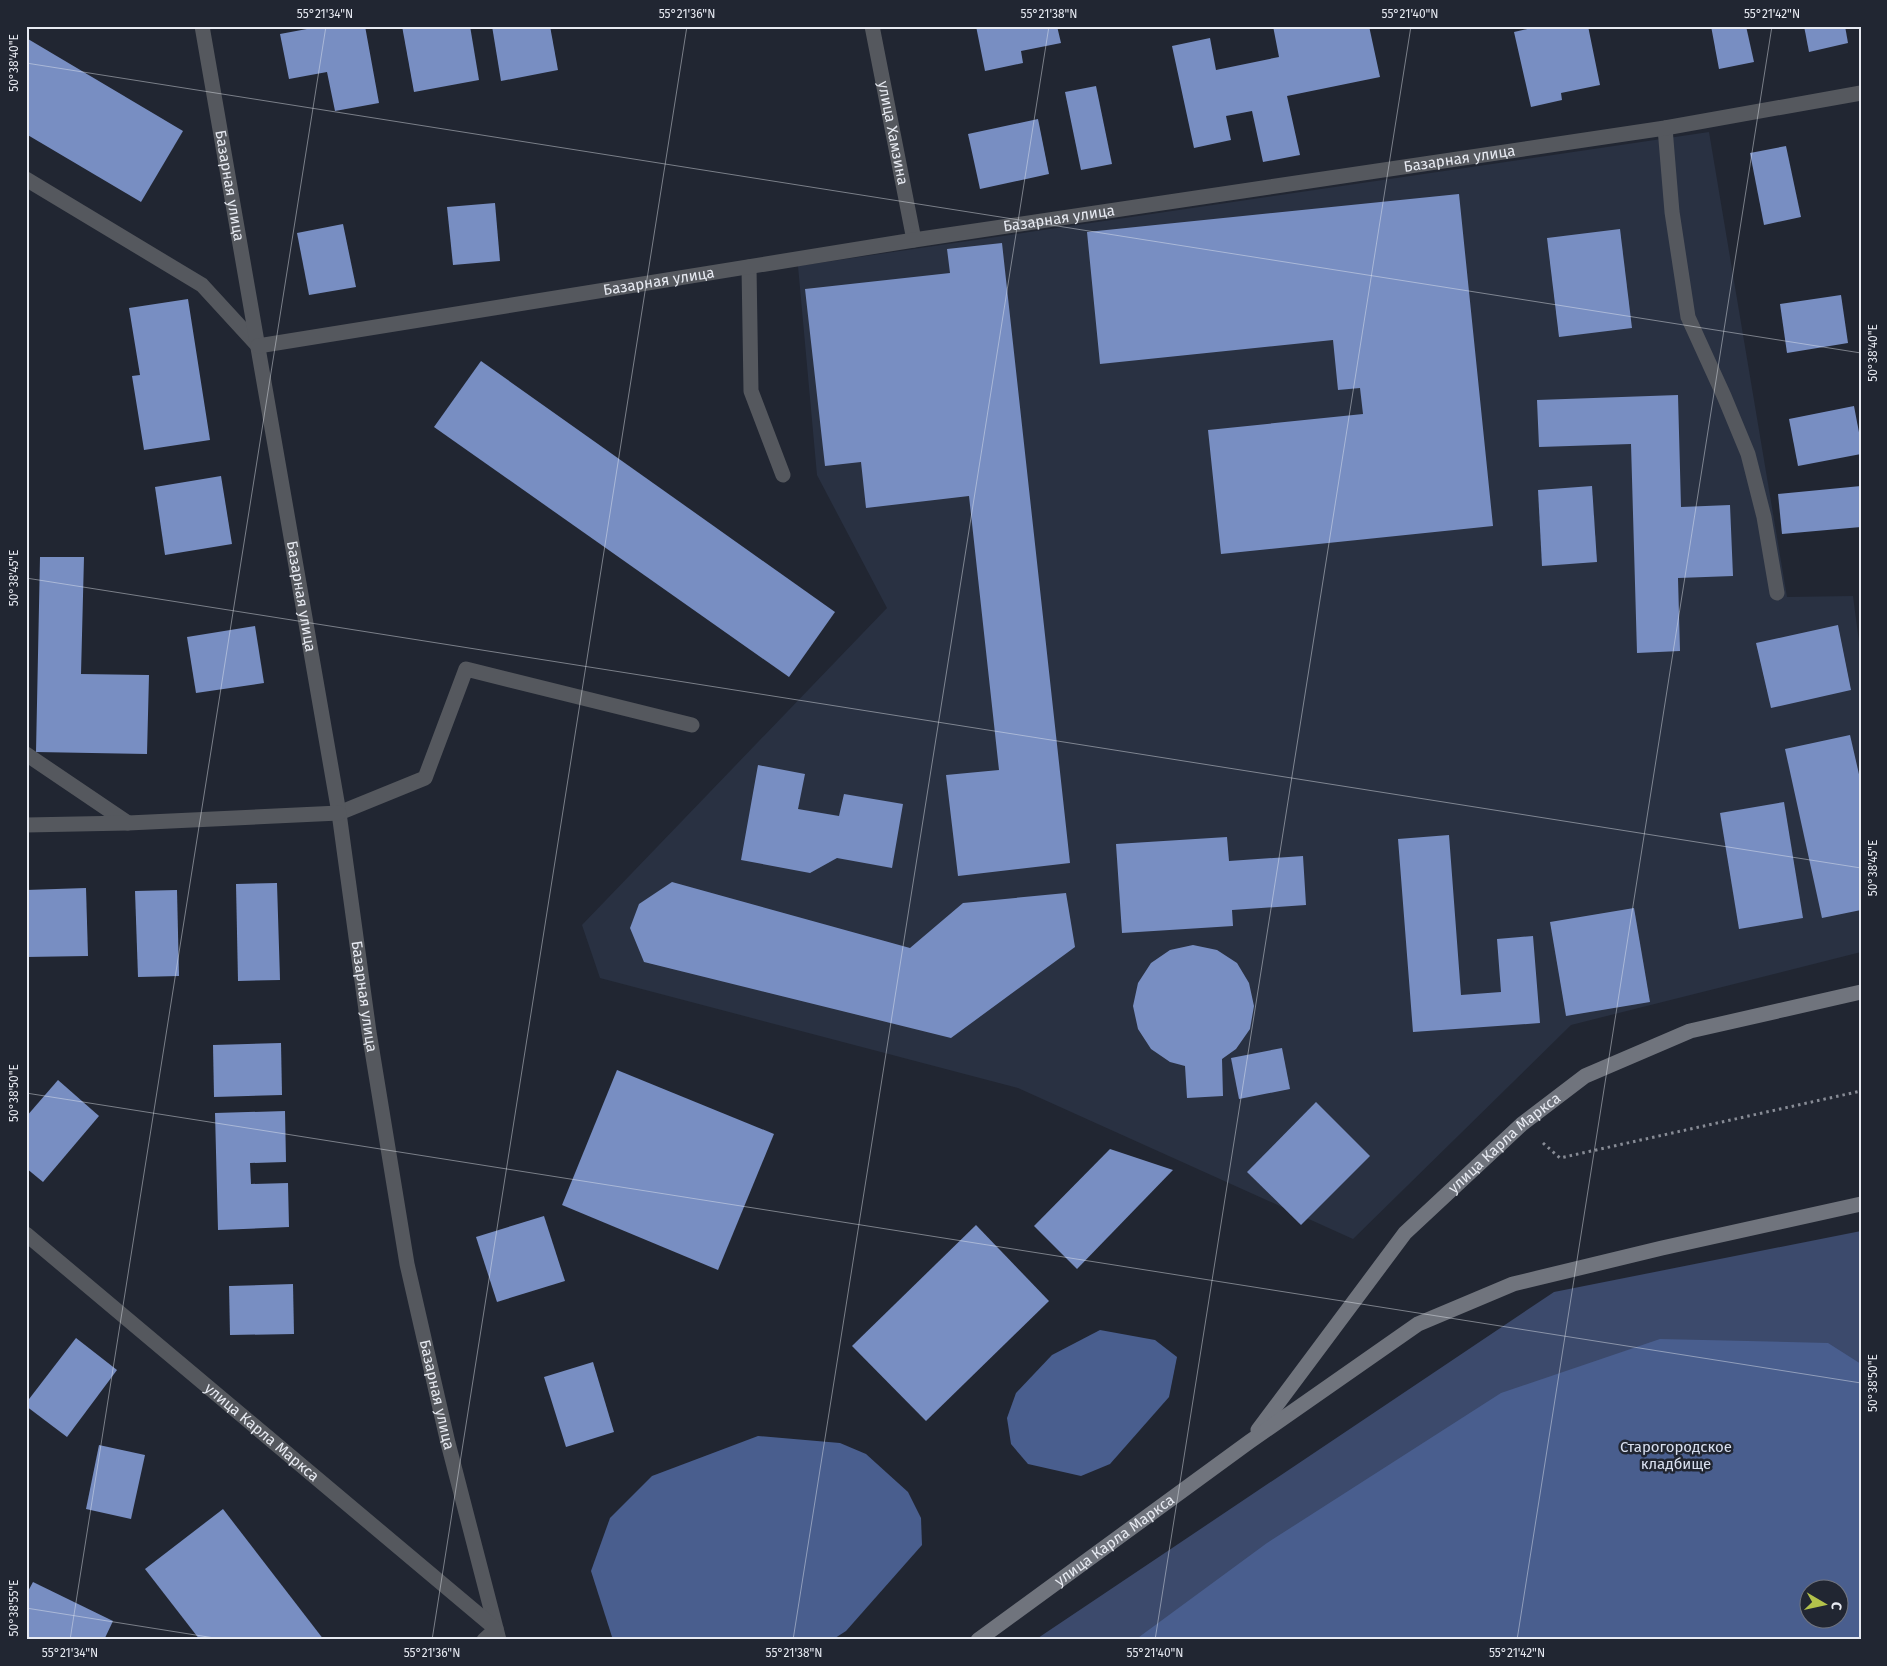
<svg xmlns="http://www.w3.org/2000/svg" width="1887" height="1666" viewBox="0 0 1887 1666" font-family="'Fira Sans',sans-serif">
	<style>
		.built { fill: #293142 }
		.green { fill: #3c4a6c; fill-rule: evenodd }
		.forest { fill: #495e8e; fill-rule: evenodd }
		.building { fill: #788ec2 }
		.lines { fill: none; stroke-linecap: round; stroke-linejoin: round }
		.path { stroke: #888c96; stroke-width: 3; stroke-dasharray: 2.5 4; stroke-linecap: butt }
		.service { stroke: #55585e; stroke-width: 15 }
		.minor { stroke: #55585e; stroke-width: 15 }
		.secondary { stroke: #70747d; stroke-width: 15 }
		.ticks { fill: none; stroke: #e7eaf2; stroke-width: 1; stroke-opacity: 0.45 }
		.labels { text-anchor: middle; stroke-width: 5; stroke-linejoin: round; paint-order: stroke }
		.street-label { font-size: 15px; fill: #e7eaf2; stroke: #212632 }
		.park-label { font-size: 15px; fill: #d9e0f0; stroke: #212632 }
		.neatline { fill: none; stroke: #e7eaf2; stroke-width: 2 }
		.ticks-label { font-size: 12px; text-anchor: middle; fill: #e7eaf2 }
	</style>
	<rect width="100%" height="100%" fill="#212632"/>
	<polygon class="built" points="1709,132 1787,597 1853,596 1861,657 1861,952 1571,1025 1353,1239 1018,1088 600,978 582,925 887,608 817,475 798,266"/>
	<path class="green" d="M1861 1231V1640H1035L1554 1292ZM1810 1588H1840V1618H1810Z"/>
	<g class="forest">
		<polygon points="1100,1330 1155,1340 1177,1357 1169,1397 1110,1464 1081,1476 1028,1464 1011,1444 1007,1418 1016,1393 1052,1355"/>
		<path d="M1660 1339 1828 1343 1861 1364V1640H1135L1267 1543 1501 1393ZM1810 1588H1840V1618H1810Z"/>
		<polygon points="758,1436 840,1443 866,1454 908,1492 921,1518 922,1545 846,1631 832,1640 613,1640 591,1571 610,1518 652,1476"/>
	</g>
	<g class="building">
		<polygon points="323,26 365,26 379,103 335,111 327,72 289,79 280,34"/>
		<polygon points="402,26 470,26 479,80 414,92"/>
		<polygon points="492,26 550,26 558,70 501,81"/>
		<polygon points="976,26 1057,26 1061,43 1021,51 1023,63 985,71"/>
		<polygon points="1273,26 1369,26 1380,77 1287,96 1300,155 1263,162 1252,111 1226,116 1231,140 1194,148 1172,46 1210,38 1216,70 1279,57"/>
		<polygon points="1541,26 1588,26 1600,85 1561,93 1562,100 1531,107 1514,32"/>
		<polygon points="1711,26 1746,26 1754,62 1719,69"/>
		<polygon points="1804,26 1845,26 1848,43 1809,52"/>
		<polygon points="28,39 183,131 141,202 26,134 26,43"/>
		<polygon points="1096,86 1112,164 1081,170 1065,92"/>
		<polygon points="1038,119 1049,174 980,189 968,134"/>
		<polygon points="1786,146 1801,217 1764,225 1750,153"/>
		<polygon points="1459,194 1493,526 1221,554 1208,430 1363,414 1360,388 1338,390 1333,340 1100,364 1087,232"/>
		<polygon points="495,203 500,261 453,265 447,207"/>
		<polygon points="343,224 356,287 309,295 297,233"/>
		<polygon points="1620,229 1632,328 1559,337 1547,238"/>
		<polygon points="1002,243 1070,863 958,876 946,775 999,770 969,496 866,508 861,462 825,466 805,289 950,273 947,249"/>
		<polygon points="1841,295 1848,343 1787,353 1780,304"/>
		<polygon points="188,299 210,440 144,450 132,376 140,375 129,308"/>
		<polygon points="481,361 835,612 789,677 434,427"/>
		<polygon points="1678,395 1681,507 1730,505 1733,576 1678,578 1680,651 1637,653 1631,444 1539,447 1537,400"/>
		<polygon points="1854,406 1861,443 1861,454 1798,466 1789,419"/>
		<polygon points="221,476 232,544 165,555 155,487"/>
		<polygon points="1592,486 1597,562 1542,566 1538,490"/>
		<polygon points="1861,486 1861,527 1782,534 1778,494"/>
		<polygon points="40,557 84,557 81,674 149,675 147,754 36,752"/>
		<polygon points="1838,625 1851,690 1771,708 1756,643"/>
		<polygon points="255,626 264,683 196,693 187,637"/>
		<polygon points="1850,735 1861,783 1861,910 1822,918 1785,749"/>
		<polygon points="758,765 805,774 798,809 839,816 844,794 903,804 892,868 837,858 810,873 741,860"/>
		<polygon points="1784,802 1803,918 1739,929 1720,813"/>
		<polygon points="1449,835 1461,995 1501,992 1497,939 1533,936 1540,1023 1413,1032 1398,839"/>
		<polygon points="1227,837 1229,861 1303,856 1306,905 1232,910 1233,926 1122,933 1116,844"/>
		<polygon points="672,882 910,948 963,903 1066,893 1075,947 951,1038 644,962 630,928 639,904"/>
		<polygon points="277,883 280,980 238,981 236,884"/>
		<polygon points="86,888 88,956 26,957 26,890"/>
		<polygon points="177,890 179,976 138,977 135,891"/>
		<polygon points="1634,908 1650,1002 1566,1016 1550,922"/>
		<polygon points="1193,945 1217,950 1237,963 1249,983 1254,1006 1250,1029 1236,1049 1222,1059 1223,1096 1187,1098 1185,1066 1170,1062 1151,1049 1138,1029 1133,1006 1138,983 1151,963 1170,950"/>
		<polygon points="281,1043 282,1095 214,1097 213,1045"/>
		<polygon points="1282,1048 1290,1089 1239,1099 1231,1058"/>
		<polygon points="617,1070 774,1134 718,1270 562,1205"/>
		<polygon points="58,1080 99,1116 43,1182 26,1168 26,1117"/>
		<polygon points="1316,1102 1370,1156 1301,1225 1247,1172"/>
		<polygon points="285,1111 286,1162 250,1163 251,1184 288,1183 289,1227 218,1230 215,1113"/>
		<polygon points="1110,1149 1173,1170 1077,1269 1034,1226"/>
		<polygon points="544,1216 565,1281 497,1302 476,1237"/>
		<polygon points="976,1225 1049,1301 926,1421 852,1346"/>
		<polygon points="293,1284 294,1334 230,1335 229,1286"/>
		<polygon points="76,1338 117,1370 67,1437 26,1406 26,1403"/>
		<polygon points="593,1362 614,1432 566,1447 544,1377"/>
		<polygon points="99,1445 145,1455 131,1519 86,1509"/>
		<polygon points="223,1509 324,1640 200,1640 145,1569"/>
		<polygon points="33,1582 113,1621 104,1640 26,1640 26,1595"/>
	</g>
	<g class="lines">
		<polyline class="path" points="1543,1143 1560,1158 1861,1091"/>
		<g class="service">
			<polyline points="1665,128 1672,212 1688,317 1724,396 1748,454 1764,517 1777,593"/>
			<polyline points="26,179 202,285 258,346"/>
			<polyline points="749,267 751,391 783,475"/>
			<polyline points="26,754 128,823"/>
			<polyline points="339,813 425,778 466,669 692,725"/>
		</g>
		<g class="minor">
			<path id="s1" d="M202 26 339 813 369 1032 407 1264 448 1443 499 1640"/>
			<path id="s2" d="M872 26 914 240"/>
			<path id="s3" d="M258 346 914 240 1665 128 1861 93"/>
			<polyline points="26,825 128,823 339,813"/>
			<path id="s4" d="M26 1234 496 1629 484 1640"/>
		</g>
		<g class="secondary">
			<path id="s5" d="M1258 1430 1405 1233 1522 1124 1585 1076 1690 1031 1861 992"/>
			<path id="s6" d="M978 1640 1249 1442 1418 1324 1513 1284 1662 1248 1861 1204"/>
		</g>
	</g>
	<path class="ticks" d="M26 63 1861 353M26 578 1861 868M26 1093 1861 1383M26 1608 227 1640M70 1640 326 26M432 1640 687 26M793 1640 1049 26M1155 1640 1411 26M1517 1640 1772 26"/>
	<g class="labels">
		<g class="street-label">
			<text dy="5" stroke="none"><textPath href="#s2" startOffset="109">улица Хамзина</textPath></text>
			<text dy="5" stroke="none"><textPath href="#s3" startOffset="1216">Базарная улица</textPath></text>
			<text dy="5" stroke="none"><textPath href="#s1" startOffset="162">Базарная улица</textPath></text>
			<text dy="5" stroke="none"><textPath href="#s3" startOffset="811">Базарная улица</textPath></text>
			<text dy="5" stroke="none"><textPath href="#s3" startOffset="406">Базарная улица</textPath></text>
			<text dy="5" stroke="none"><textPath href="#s1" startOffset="579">Базарная улица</textPath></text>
			<text dy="5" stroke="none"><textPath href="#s1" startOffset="984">Базарная улица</textPath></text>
			<text dy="5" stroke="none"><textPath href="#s5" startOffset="380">улица Карла Маркса</textPath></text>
			<text dy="5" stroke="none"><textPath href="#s1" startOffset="1389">Базарная улица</textPath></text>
			<text dy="5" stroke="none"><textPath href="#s4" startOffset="308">улица Карла Маркса</textPath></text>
			<text dy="5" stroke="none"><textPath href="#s6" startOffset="169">улица Карла Маркса</textPath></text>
		</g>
		<g class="park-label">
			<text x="1676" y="1452">Старогородское<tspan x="1676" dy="17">кладбище</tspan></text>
		</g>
	</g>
	<rect width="1887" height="1666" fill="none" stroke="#212632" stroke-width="55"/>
	<g transform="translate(1824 1604) rotate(99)"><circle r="24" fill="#212632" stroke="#70747f"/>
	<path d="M0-4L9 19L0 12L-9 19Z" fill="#b3c24b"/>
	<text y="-8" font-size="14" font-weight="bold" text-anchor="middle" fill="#e7eaf2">С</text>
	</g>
	<rect x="28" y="28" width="1832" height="1610" class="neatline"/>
	<g class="ticks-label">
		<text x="325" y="18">55°21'34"N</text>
		<text x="687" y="18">55°21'36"N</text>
		<text x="1049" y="18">55°21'38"N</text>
		<text x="1410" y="18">55°21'40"N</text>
		<text x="1772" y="18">55°21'42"N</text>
		<text transform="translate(14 63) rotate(-90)" y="4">50°38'40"E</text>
		<text transform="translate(1873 353) rotate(-90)" y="4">50°38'40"E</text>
		<text transform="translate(14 578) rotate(-90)" y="4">50°38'45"E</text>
		<text transform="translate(1873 868) rotate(-90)" y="4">50°38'45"E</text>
		<text transform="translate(14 1093) rotate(-90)" y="4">50°38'50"E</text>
		<text transform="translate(1873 1383) rotate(-90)" y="4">50°38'50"E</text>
		<text transform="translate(14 1608) rotate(-90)" y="4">50°38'55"E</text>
		<text x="70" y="1657">55°21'34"N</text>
		<text x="432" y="1657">55°21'36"N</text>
		<text x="794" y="1657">55°21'38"N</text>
		<text x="1155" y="1657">55°21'40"N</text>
		<text x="1517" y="1657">55°21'42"N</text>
	</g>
</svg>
